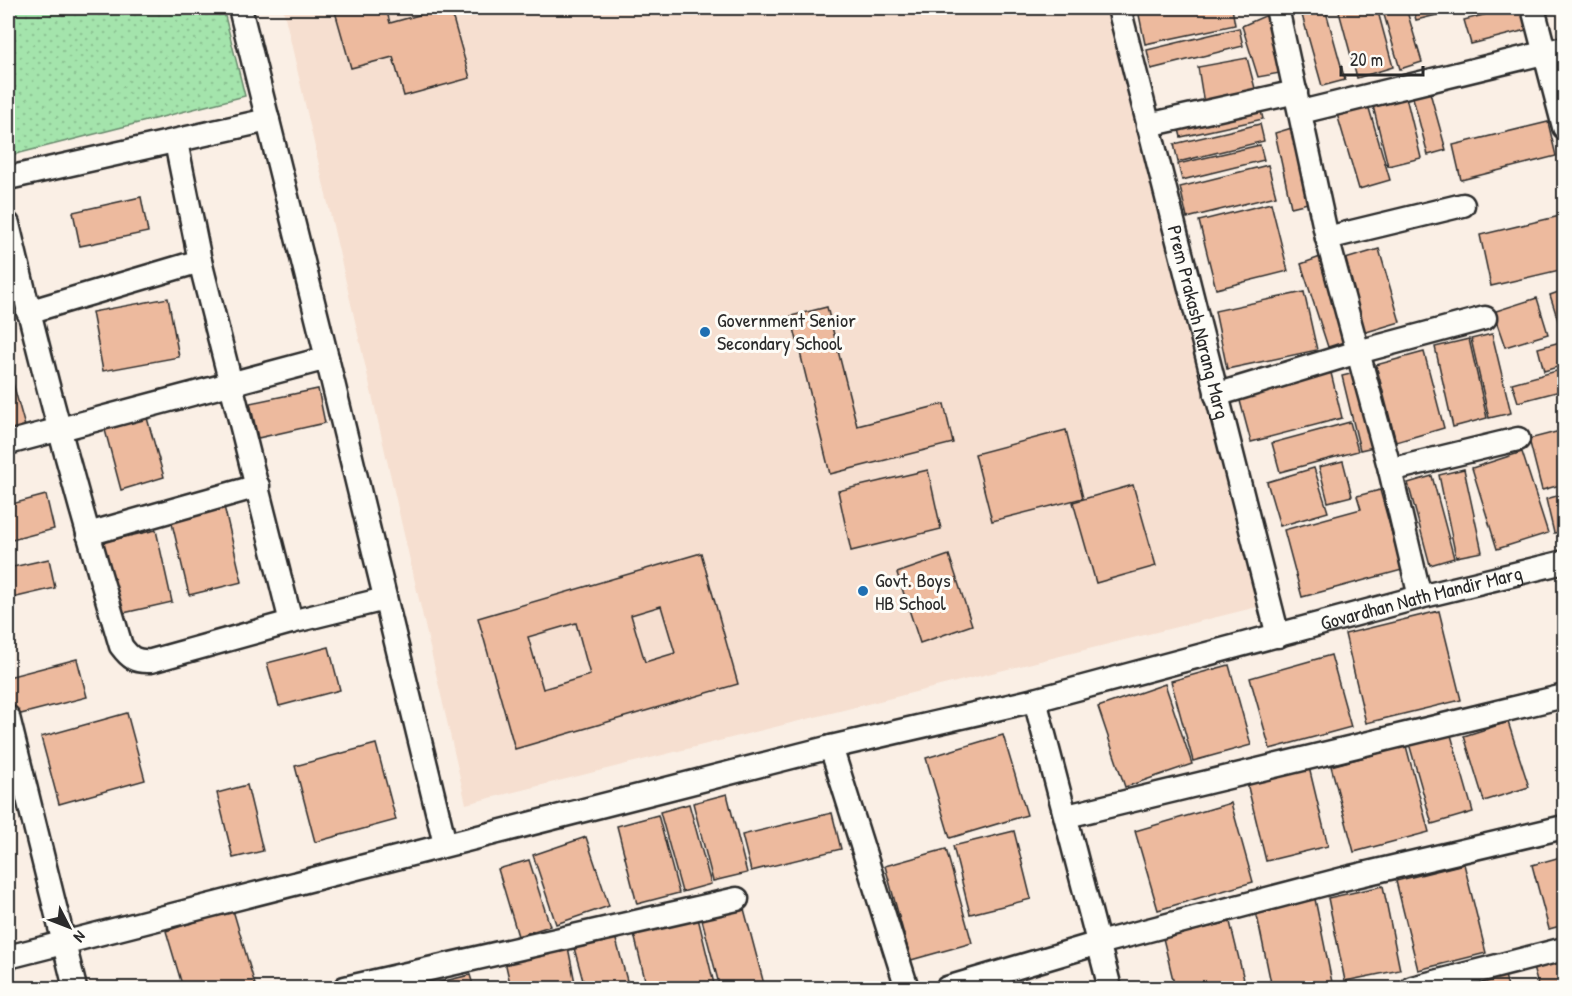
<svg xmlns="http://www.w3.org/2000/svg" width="1572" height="996" viewBox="0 0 1572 996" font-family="'Patrick Hand',sans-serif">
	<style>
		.built { fill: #f6dfd0 }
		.green { fill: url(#green-dots); stroke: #68886c; stroke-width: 1.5 }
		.building { fill: #edba9e; stroke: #2b2b2b; stroke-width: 1.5; fill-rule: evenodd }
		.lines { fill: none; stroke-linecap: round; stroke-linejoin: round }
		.minor-casing { stroke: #2b2b2b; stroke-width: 27 }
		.minor { stroke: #fdfcf7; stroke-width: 22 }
		.poi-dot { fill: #1f6fb2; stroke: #fdfcf7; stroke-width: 2 }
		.labels { text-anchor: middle; stroke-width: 6; stroke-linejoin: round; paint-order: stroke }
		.poi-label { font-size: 20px; fill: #2b2b2b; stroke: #fdfcf7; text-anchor: start }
		.street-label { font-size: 20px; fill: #2b2b2b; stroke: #fdfcf7 }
	</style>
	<defs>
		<pattern id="green-dots" width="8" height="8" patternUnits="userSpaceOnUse" patternTransform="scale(1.5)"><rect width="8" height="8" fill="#a4e4ac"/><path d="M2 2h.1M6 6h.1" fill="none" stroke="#8dc494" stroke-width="1.8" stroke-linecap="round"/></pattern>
	</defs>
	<rect width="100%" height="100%" fill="#faefe5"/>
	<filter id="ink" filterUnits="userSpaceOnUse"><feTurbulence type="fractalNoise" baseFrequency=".0167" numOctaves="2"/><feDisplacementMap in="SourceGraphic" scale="12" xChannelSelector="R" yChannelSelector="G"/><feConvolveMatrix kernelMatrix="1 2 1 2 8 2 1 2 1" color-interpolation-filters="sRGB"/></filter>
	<g filter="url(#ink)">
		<polygon class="built" points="283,8 1113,8 1257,607 466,804"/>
		<polygon class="green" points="8,8 223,8 245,96 8,156"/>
		<g class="building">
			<polygon points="334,8 386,8 390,23 444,8 450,8 470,78 404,96 393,57 351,68"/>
			<polygon points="1152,8 1232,8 1235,25 1145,44 1138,10"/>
			<polygon points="1300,8 1325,8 1345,80 1322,86"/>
			<polygon points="1338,8 1377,8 1393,67 1357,78"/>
			<polygon points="1382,8 1406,8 1422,62 1400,69"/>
			<polygon points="1413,8 1465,8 1416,20"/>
			<polygon points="1510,8 1529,8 1534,28 1471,44 1464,20"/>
			<polygon points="1267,15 1280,73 1258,77 1242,26"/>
			<polygon points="1239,28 1243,46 1151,69 1147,50"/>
			<polygon points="1247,58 1257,96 1204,104 1198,67"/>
			<polygon points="1429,89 1446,150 1428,155 1412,94"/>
			<polygon points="1406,97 1421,158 1388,166 1373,106"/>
			<polygon points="1259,103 1263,119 1181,137 1177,122"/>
			<polygon points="1368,105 1390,180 1359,189 1337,114"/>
			<polygon points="1548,122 1556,156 1461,180 1453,145"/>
			<polygon points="1260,124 1264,141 1178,162 1174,144"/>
			<polygon points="1295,127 1312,202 1291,207 1275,133"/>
			<polygon points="1260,145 1264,160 1182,180 1178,164"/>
			<polygon points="1268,165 1276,196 1187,218 1180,187"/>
			<polygon points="141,197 148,232 80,246 73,212"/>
			<polygon points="1271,203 1288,271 1216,289 1199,221"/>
			<polygon points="1564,215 1564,269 1491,286 1480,235"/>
			<polygon points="1379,249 1400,322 1363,333 1342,260"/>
			<polygon points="1323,256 1350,340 1328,347 1301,264"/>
			<polygon points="1564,290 1564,332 1562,333 1550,295"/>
			<polygon points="1304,292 1317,350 1227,369 1215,311"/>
			<polygon points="168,298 179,357 103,371 92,312"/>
			<polygon points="1537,298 1548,334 1505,347 1493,312"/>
			<polygon points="827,307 857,426 944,404 953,443 830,474 791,316"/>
			<polygon points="1492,334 1511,413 1489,418 1471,339"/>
			<polygon points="1469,339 1487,418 1453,427 1435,347"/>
			<polygon points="1564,341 1564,365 1544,371 1538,348"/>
			<polygon points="1424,352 1444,428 1396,442 1376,365"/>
			<polygon points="8,365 26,430 8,435"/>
			<polygon points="1564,369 1564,390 1518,402 1512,383"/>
			<polygon points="1359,372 1378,446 1360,450 1342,376"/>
			<polygon points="1331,373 1342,418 1251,442 1239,397"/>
			<polygon points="318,389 325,423 258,438 250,403"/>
			<polygon points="147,418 164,477 121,490 105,430"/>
			<polygon points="1350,422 1358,451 1280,472 1272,443"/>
			<polygon points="1066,430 1083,498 992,521 975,454"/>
			<polygon points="1564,430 1564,484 1542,490 1529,439"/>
			<polygon points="1522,452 1548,533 1497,549 1472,468"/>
			<polygon points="1343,461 1352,496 1328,502 1319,467"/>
			<polygon points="1314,468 1328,512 1280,526 1267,482"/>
			<polygon points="1464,469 1482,552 1456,557 1439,475"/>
			<polygon points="928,470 941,529 851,551 838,491"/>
			<polygon points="1432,476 1454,558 1430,565 1408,483"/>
			<polygon points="1133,485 1156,566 1096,583 1073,502"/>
			<polygon points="1380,490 1402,570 1302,597 1284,530 1361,509 1357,496"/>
			<polygon points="1564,494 1564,531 1554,533 1546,499"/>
			<polygon points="46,495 54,529 8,541 8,505"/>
			<polygon points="223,502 242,582 189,595 170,515"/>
			<polygon points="156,530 172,602 119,614 103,542"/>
			<path d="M701 553 738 684 515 749 478 618ZM661 606 675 653 645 662 631 615ZM576 623 590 675 543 689 528 637Z"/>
			<polygon points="949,555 972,625 920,643 897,573"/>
			<polygon points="49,559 55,588 8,599 8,568"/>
			<polygon points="1439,611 1461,700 1366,723 1345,634"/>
			<polygon points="329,647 340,690 279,706 267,663"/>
			<polygon points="1331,655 1351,727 1270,749 1250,678"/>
			<polygon points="77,659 87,697 13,716 8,695 8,677"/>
			<polygon points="1229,665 1251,745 1193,761 1171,681"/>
			<polygon points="1165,684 1192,764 1125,787 1098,707"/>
			<polygon points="127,713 145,780 59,804 41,737"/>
			<polygon points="1508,722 1529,787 1484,801 1464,736"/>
			<polygon points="1449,728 1473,812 1432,824 1408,740"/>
			<polygon points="1003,735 1027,815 950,838 926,758"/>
			<polygon points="376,744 396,820 315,842 295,766"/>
			<polygon points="1406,746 1429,832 1354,852 1331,766"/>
			<polygon points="1308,763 1328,846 1266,861 1246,779"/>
			<polygon points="247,785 263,851 233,858 217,793"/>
			<polygon points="727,794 747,873 713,881 693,803"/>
			<polygon points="1231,803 1253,882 1158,910 1135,831"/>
			<polygon points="689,804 711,884 682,892 660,812"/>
			<polygon points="832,813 841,849 751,871 742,835"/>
			<polygon points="658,815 679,893 637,904 617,826"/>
			<polygon points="1014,831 1031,899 970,914 953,846"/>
			<polygon points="586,837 609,906 556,924 533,855"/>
			<polygon points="946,849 972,943 911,960 885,866"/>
			<polygon points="1564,856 1564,925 1549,929 1532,865"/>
			<polygon points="529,860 550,926 518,936 498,869"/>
			<polygon points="1464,864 1486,953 1418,970 1396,881"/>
			<polygon points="1383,886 1400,970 1345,981 1328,898"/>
			<polygon points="1315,899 1333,987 1324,988 1272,988 1256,911"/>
			<polygon points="743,905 765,988 720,988 701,916"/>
			<polygon points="233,910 256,988 183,988 166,931"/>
			<polygon points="698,918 715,988 647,988 634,934"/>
			<polygon points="1230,922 1246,988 1175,988 1163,938"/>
			<polygon points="615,936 629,988 585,988 574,948"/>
			<polygon points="568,947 576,988 511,988 505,961"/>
			<polygon points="1564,959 1564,988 1539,988 1533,968"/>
			<polygon points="470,975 474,988 416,988"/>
			<polygon points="1505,975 1508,988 1451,988"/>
		</g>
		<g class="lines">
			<g class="minor-casing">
				<g id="minor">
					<polyline points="240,8 327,358 445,844"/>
					<path id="s1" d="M1119 8 1278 636"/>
					<polyline points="1277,8 1327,238 1390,470 1420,597"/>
					<polyline points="1533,8 1564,127"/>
					<polyline points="1301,112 1564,48"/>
					<polyline points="1148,125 1296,92"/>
					<polyline points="176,142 200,261 291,622"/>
					<polyline points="8,178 268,120"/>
					<path d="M8 224C41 366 79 506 121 646 130 658 135 662 151 661L291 622 385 599"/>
					<polyline points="1327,238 1463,205"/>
					<polyline points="28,312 200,261"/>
					<polyline points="1216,395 1358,352 1485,318"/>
					<polyline points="8,443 327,358"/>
					<polyline points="1390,470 1518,439"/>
					<polyline points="88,534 258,486"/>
					<polyline points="1035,700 1110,988"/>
					<polyline points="8,717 75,988"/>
					<path id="s2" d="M831 747 1035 700 1420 597 1564 562"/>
					<polyline points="1067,816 1564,696"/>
					<polyline points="8,957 831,747 907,988"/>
					<polyline points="345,988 737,899"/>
					<polyline points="947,988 1099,943 1351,877 1564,827"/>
					<polyline points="1412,988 1564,949"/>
				</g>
			</g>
			<use href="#minor" class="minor"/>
		</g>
	</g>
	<g class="poi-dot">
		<circle cx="705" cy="332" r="6"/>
		<circle cx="863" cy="591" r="6"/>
	</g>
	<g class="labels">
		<g class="poi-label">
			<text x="717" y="327">Government Senior<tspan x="717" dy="23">Secondary School</tspan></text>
			<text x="875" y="587">Govt. Boys<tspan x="875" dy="23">HB School</tspan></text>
		</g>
		<g class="street-label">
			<text dy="7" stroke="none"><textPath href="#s1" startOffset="324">Prem Prakash Narang Marg</textPath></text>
			<text dy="7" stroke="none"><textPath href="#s2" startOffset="609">Govardhan Nath Mandir Marg</textPath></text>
		</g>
	</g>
	<rect width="1572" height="996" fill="none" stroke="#fdfcf7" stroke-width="30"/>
	<rect x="15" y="15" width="1542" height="966" fill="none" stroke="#2b2b2b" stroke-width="2" filter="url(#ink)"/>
	<g transform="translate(69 927) rotate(132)" stroke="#fdfcf7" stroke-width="4.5" paint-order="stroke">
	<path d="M0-4.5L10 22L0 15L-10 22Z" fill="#2b2b2b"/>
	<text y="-9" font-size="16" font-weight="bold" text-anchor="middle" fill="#2b2b2b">N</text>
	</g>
	<path d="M1341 66v9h82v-9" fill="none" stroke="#2b2b2b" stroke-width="3"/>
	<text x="1350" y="66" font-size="18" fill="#2b2b2b" stroke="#fdfcf7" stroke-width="4.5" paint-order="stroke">20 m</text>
</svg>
